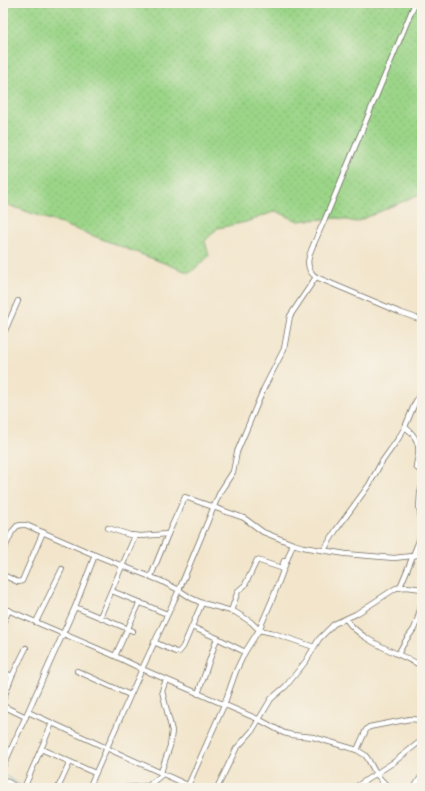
<svg xmlns="http://www.w3.org/2000/svg" width="425" height="791" viewBox="0 0 425 791" font-family="'IM FELL French Canon',serif">
	<style>
		.green { fill: url(#green-dots); stroke: #63805a }
		.lines { fill: none; stroke-linecap: round; stroke-linejoin: round }
		.stream { stroke: #49b0c8; stroke-width: 1 }
		.minor-casing { stroke: #716c63; stroke-width: 6 }
		.minor { stroke: #fff; stroke-width: 4.5 }
	</style>
	<defs>
		<pattern id="green-dots" width="8" height="8" patternUnits="userSpaceOnUse"><rect width="8" height="8" fill="#9bd588"/><path d="M2 2h.1M6 6h.1" fill="none" stroke="#86b776" stroke-width="1.8" stroke-linecap="round"/></pattern>
	</defs>
	<rect width="100%" height="100%" fill="#f7f3e8"/>
	<filter id="ink" filterUnits="userSpaceOnUse"><feTurbulence type="fractalNoise" baseFrequency=".025" numOctaves="2"/><feDisplacementMap in="SourceGraphic" scale="8" xChannelSelector="R" yChannelSelector="G"/><feConvolveMatrix kernelMatrix="1 2 1 2 8 2 1 2 1" color-interpolation-filters="sRGB"/></filter>
	<filter id="wash" filterUnits="userSpaceOnUse"><feTurbulence type="fractalNoise" baseFrequency=".012" numOctaves="4" result="noise"/><feDisplacementMap in="SourceGraphic" scale="16" xChannelSelector="R" yChannelSelector="G"/><feGaussianBlur stdDeviation="0.9" result="paint"/><feColorMatrix in="noise" values="0 0 0 0 0 0 0 0 0 0 0 0 0 0 0 0 0 1.4 0 .05"/><feComposite in="paint" operator="in"/></filter>
	<g filter="url(#wash)">
		<rect width="100%" height="100%" fill="#f2e5cb"/>
		<polygon class="green" points="3,3 422,3 422,193 356,222 337,218 298,221 276,211 246,222 218,228 205,241 209,256 190,273 78,230 3,203"/>
		<g class="lines">
			<polyline class="stream" points="3,774 22,787"/>
		</g>
	</g>
	<g filter="url(#ink)">
		<g class="lines">
			<g class="minor-casing">
				<g id="minor">
					<path d="M415 3 325 219C322 225 319 232 316 239 310 252 302 267 316 277L399 312 422 320"/>
					<polyline points="3,335 18,301"/>
					<path d="M405 427C414 434 420 442 418 455 418 459 416 463 416 467L422 472"/>
					<polyline points="108,528 130,535 141,536 168,534 185,497 244,518 263,532 293,544 292,546"/>
					<polyline points="324,550 336,530 369,485 381,463 398,439 405,427 415,403 422,390"/>
					<polyline points="3,552 12,532 17,526 21,525 26,525 95,555 161,581 179,590 191,598 202,603 235,612 251,622 259,630 273,633 314,647"/>
					<polyline points="3,575 18,582 22,581 43,532"/>
					<polyline points="151,576 168,534"/>
					<polyline points="400,587 408,568 422,533 422,522 419,508 420,493 422,486"/>
					<polyline points="112,591 167,614"/>
					<polyline points="75,607 133,631"/>
					<polyline points="3,608 115,656 142,669 260,720 284,733 292,735 313,737 357,750 365,755 368,759 376,774 389,788"/>
					<polyline points="231,611 238,591 245,585 257,560 281,568 284,561"/>
					<polyline points="100,617 135,536"/>
					<path d="M346 619C361 642 399 653 422 666"/>
					<polyline points="36,622 62,569"/>
					<polyline points="3,623 9,610"/>
					<polyline points="192,627 217,638 198,694"/>
					<polyline points="217,638 245,652"/>
					<polyline points="154,642 176,652 179,652 183,647 202,603"/>
					<polyline points="398,654 406,640 414,629 417,621 422,601"/>
					<polyline points="115,656 140,602"/>
					<polyline points="77,671 130,695"/>
					<polyline points="3,672 12,676"/>
					<polyline points="3,700 12,676 26,648"/>
					<polyline points="3,706 26,717"/>
					<polyline points="28,712 52,723 194,788"/>
					<polyline points="41,749 95,773"/>
					<polyline points="357,750 366,730 369,727 410,719 422,720"/>
					<polyline points="3,767 75,607 95,555"/>
					<polyline points="161,772 170,746 172,731 162,691 166,680"/>
					<polyline points="3,779 18,788"/>
					<polyline points="24,788 41,749 52,723"/>
					<polyline points="58,788 70,762"/>
					<polyline points="89,788 142,669 179,590 220,492 233,472 237,452 264,388 284,349 290,316 316,277"/>
					<polyline points="124,788 148,786 163,774"/>
					<polyline points="187,788 224,705 236,671 245,652 259,630 272,600 293,544 303,547 346,554 394,558 412,556 422,554"/>
					<polyline points="217,788 236,749 252,731 271,699 286,686 306,661 319,639 334,624 356,614 396,588 407,587 422,589"/>
					<polyline points="354,788 394,762 422,740"/>
					<polyline points="378,788 383,782"/>
					<polyline points="414,788 422,775"/>
				</g>
			</g>
			<use href="#minor" class="minor"/>
		</g>
	</g>
	<rect width="425" height="791" fill="none" stroke="#f7f3e8" stroke-width="16"/>
</svg>
